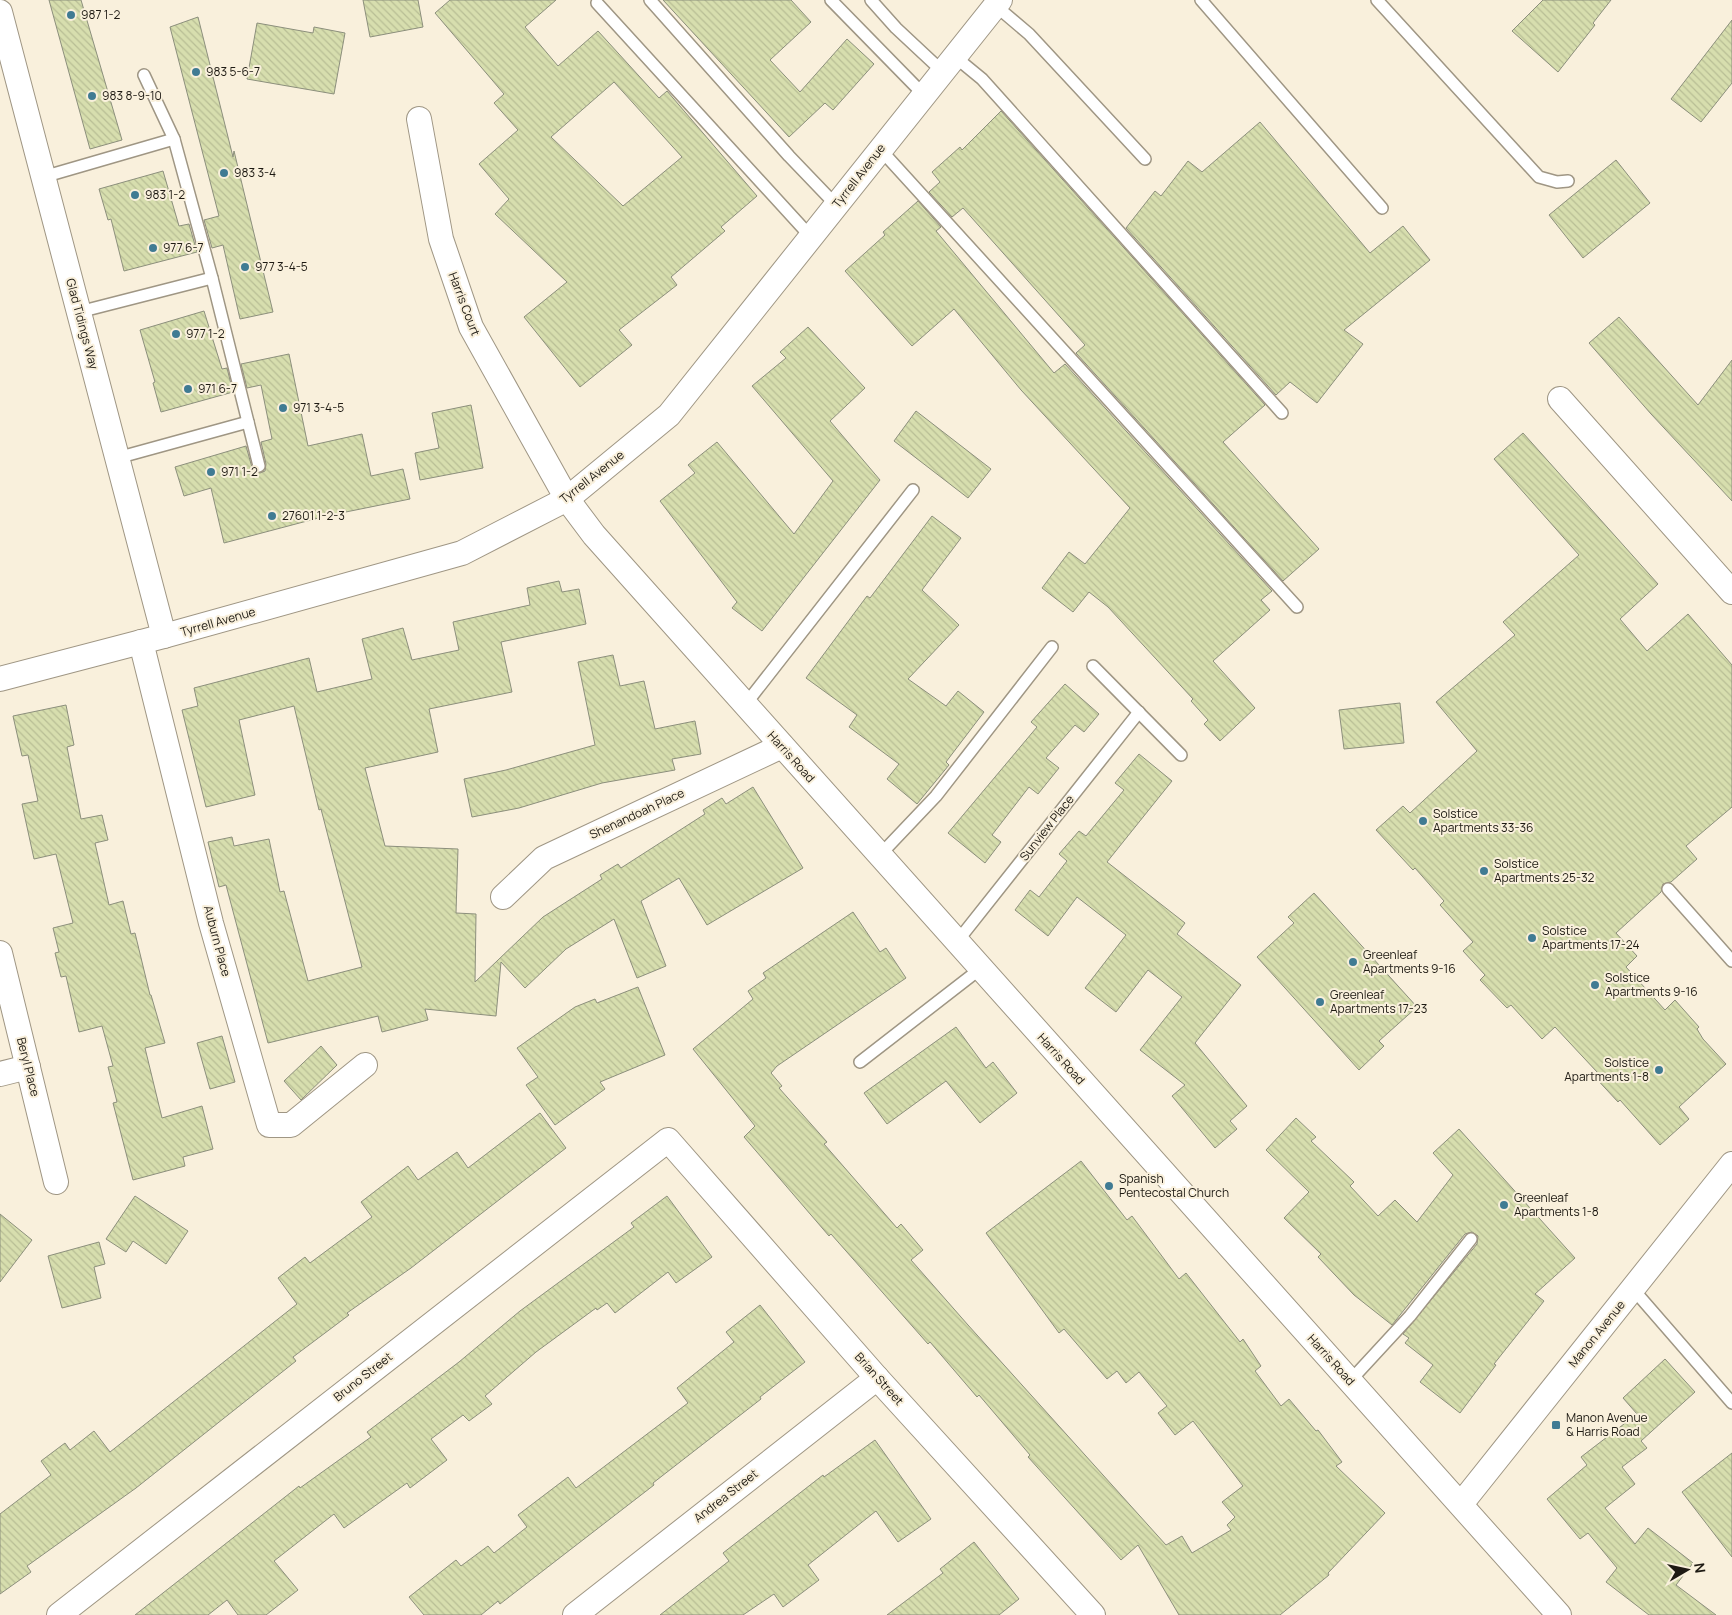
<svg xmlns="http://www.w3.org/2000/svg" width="1732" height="1615" viewBox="0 0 1732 1615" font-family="Manrope,sans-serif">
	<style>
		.building { fill: url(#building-back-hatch); stroke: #8c8f7c; fill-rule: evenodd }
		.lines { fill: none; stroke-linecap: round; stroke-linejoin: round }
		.lane-casing { stroke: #9f9684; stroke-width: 14 }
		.street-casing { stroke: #9f9684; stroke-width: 26 }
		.lane { stroke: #fff; stroke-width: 11 }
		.street { stroke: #fff; stroke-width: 24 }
		.poi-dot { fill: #407b93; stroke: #f9f0dc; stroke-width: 2 }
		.labels { text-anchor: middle; stroke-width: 4; stroke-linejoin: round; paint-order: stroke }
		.poi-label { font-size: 12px; fill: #1e1a13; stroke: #f9f0dc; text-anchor: start }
		.street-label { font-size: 12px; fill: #1e1a13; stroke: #f9f0dc }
	</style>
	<defs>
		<pattern id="building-back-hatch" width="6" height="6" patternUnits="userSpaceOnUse" patternTransform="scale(1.25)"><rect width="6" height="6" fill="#d7deae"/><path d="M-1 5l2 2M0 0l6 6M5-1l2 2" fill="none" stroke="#b8be95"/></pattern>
	</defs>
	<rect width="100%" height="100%" fill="#f9f0dc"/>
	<g class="building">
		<polygon points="49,0 81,0 122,140 90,149"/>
		<polygon points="363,0 418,0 423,27 370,37"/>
		<path d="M450 0H556L525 27 558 66 598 31 659 98 667 91 757 196 721 227 725 231 671 277 677 285 619 330 632 345 580 387 524 317 567 282 495 214 509 199 479 164 518 130 494 103 504 94 435 13ZM614 82 682 157 623 206 551 137Z"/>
		<polygon points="663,0 791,0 811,22 770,60 800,92 847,39 874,64 833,110 825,103 789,137"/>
		<polygon points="1543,0 1611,0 1593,23 1595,25 1558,72 1512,31"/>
		<polygon points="198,17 233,157 234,151 273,312 240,319 223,245 212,248 204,220 219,216 170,27"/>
		<polygon points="1732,20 1732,83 1701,122 1671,99"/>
		<polygon points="257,23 313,33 314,27 345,33 334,94 247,79"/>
		<polygon points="1001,111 1265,405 1223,442 1319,549 1283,581 1076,353 1085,345 963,208 952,217 929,192 940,182 932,172 960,147 962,150"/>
		<polygon points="1260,122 1370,253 1403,226 1430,260 1344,330 1363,344 1317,403 1290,382 1276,395 1126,228 1155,191 1161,196 1188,161 1202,172"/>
		<polygon points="1616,160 1650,203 1583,258 1549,215"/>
		<polygon points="163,171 179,226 189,224 197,252 124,271 111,219 108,220 99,189"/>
		<polygon points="918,201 941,227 936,231 1054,373 1065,364 1272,591 1261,600 1270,610 1213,661 1255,708 1220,741 1204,724 1208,720 1191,701 1193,699 1108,607 1089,592 1073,612 1042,588 1069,552 1085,564 1130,508 1021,390 954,309 912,346 845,271 885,235 883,232"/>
		<polygon points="204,311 222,369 227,368 233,392 161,412 153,383 155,382 140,330"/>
		<polygon points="1619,317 1698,405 1732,360 1732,501 1651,414 1589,343"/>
		<polygon points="808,327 865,388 830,421 880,480 762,631 732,608 737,602 660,501 695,473 688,465 717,442 794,534 833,481 752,386 786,358 780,352"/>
		<polygon points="289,354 308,446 362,434 371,476 403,469 410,499 326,516 224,543 211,488 184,496 175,467 246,446 253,471 260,473 265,471 266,464 261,442 272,439 261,385 247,388 241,364"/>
		<polygon points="471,405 483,468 420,480 415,453 439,448 432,413"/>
		<polygon points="916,411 991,469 968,498 894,441"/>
		<polygon points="1523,433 1658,584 1620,619 1647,651 1688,614 1732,665 1732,807 1686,846 1697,859 1671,882 1663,884 1661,892 1616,933 1637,956 1626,967 1665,1010 1675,1000 1699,1027 1697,1029 1703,1039 1726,1064 1679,1107 1689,1119 1660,1145 1620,1100 1618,1102 1593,1075 1597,1072 1555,1027 1542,1039 1511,1005 1507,1008 1480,980 1485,975 1463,951 1473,942 1440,905 1444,901 1415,868 1413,870 1376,830 1403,806 1410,813 1477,751 1436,702 1515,635 1503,622 1579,555 1494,459"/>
		<polygon points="932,516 961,538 922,590 959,625 908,679 946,706 958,691 984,712 946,762 949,765 917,804 887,779 899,764 849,727 857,715 806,678 867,596 870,598"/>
		<polygon points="559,581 562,592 579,589 586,624 501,642 512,692 429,709 438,752 365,768 385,846 458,849 456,913 476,914 475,982 543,917 602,879 600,875 618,864 621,868 705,814 703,810 722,798 726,804 753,787 803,868 707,925 679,878 641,901 666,966 637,978 614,919 566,949 525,988 501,962 496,1016 425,1009 428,1020 382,1032 378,1016 268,1043 226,885 219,887 208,842 232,837 234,846 269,839 280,892 284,891 308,981 362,967 321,809 319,810 294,706 239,720 255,795 206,807 182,710 198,706 194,688 309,658 317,692 372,679 362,639 403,628 412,660 459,650 453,622 530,605 527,588"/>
		<polygon points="613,655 620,686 644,681 655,729 695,721 701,754 672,759 675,770 602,783 519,808 472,817 464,779 506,770 595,745 578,662"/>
		<polygon points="1065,684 1099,714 1084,732 1075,725 1046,758 1059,768 1038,794 1029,787 992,835 1001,842 985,863 948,833 1037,727 1031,722"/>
		<polygon points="1400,703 1404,743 1344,749 1339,710"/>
		<polygon points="66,705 74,745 67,747 81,819 102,815 108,840 95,843 109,905 123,901 131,934 135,933 150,995 151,995 165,1043 145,1048 162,1118 202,1106 213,1149 183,1157 185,1166 133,1180 113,1103 117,1102 108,1067 113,1066 102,1026 79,1032 66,976 61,977 55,953 59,952 53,928 73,923 56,854 34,859 22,804 38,801 28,755 22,756 13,716"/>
		<polygon points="1139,754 1172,781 1107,862 1185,923 1177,934 1241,985 1195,1043 1247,1106 1230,1121 1237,1129 1215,1148 1172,1096 1185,1085 1140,1050 1182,997 1148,970 1116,1012 1085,988 1126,935 1077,897 1048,936 1015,910 1030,890 1039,897 1067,861 1059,854 1079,831 1086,836 1124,790 1115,783"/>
		<polygon points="1314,893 1417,1007 1379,1041 1384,1046 1359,1070 1257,957 1294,923 1288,917"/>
		<polygon points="853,912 880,952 886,948 906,978 777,1066 771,1073 782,1086 779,1088 827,1142 824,1144 897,1228 901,1224 923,1250 911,1260 968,1325 1166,1545 1182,1536 1192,1553 1231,1530 1227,1525 1235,1517 1222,1502 1243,1486 1193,1421 1175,1435 1158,1413 1167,1406 1139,1372 1126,1383 1117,1371 1107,1379 1064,1329 1059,1333 986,1233 1081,1161 1127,1220 1132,1216 1179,1279 1186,1273 1240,1342 1243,1339 1261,1366 1255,1371 1281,1406 1289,1399 1316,1431 1318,1430 1342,1462 1336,1466 1385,1513 1328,1573 1329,1575 1280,1615 1179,1615 1138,1545 1121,1560 1028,1457 1030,1455 979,1395 977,1397 930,1342 928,1344 831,1234 829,1236 744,1137 755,1126 693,1049 753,999 748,991 766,978 763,973"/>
		<polygon points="638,987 665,1055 600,1082 605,1089 555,1125 526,1085 538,1077 517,1048 575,1007 595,999 597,1003"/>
		<polygon points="956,1027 986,1068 993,1062 1017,1093 980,1123 946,1081 887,1124 864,1093"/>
		<polygon points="222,1036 235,1082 210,1089 197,1043"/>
		<polygon points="321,1046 337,1065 301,1100 284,1081"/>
		<polygon points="540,1113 566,1148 411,1268 347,1313 349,1315 293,1357 296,1361 136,1488 27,1566 31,1572 0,1594 0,1514 51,1475 41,1461 65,1443 70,1450 94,1431 110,1452 297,1304 278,1278 305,1257 310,1263 372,1217 361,1202 408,1166 418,1180 457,1152 468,1168"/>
		<polygon points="1296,1118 1316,1137 1311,1141 1354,1182 1350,1186 1378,1216 1395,1200 1417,1222 1453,1175 1433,1153 1459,1129 1575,1258 1535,1294 1544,1301 1494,1364 1496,1365 1460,1413 1420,1382 1433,1365 1405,1343 1409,1338 1403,1334 1477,1244 1478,1236 1472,1232 1465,1234 1392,1325 1354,1295 1318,1257 1321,1254 1284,1218 1309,1192 1266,1150"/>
		<polygon points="135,1196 188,1231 166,1264 133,1241 126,1252 106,1239"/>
		<polygon points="667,1196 712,1257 676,1283 668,1272 615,1313 607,1303 597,1310 596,1308 536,1352 485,1396 492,1404 469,1421 463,1415 431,1439 447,1460 410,1488 407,1483 344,1528 334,1514 274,1561 298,1590 266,1615 238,1615 227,1600 208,1615 135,1615 299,1486 300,1488 371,1437 367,1432 459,1362 520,1311 634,1227 631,1223"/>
		<polygon points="0,1214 32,1240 0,1282"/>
		<polygon points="99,1242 105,1264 94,1267 101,1298 62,1308 48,1256"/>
		<polygon points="760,1305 805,1362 760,1397 761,1399 653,1483 654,1485 500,1604 498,1601 481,1615 424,1615 409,1597 456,1560 461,1566 488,1546 494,1553 527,1527 518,1515 568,1477 576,1488 688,1403 677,1388 734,1342 726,1332"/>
		<polygon points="1665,1359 1695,1392 1641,1441 1647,1448 1622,1467 1635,1484 1605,1508 1635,1544 1648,1528 1693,1563 1676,1585 1716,1615 1649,1615 1606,1582 1617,1568 1588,1533 1580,1539 1547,1499 1587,1465 1581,1457 1637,1414 1623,1398"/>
		<polygon points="875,1440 931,1519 898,1542 876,1511 808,1565 819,1580 783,1607 774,1594 743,1615 660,1615 729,1561 723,1553 823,1475 824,1477"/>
		<polygon points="1732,1453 1732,1557 1682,1492"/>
		<polygon points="974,1542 1019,1599 999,1615 887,1615 943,1573 940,1569"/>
	</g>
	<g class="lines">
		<g class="lane-casing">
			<g id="lane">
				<polyline points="650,0 789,156 836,205"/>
				<polyline points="831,0 924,95"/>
				<polyline points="871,0 896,28 942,71"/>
				<polyline points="1201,0 1382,208"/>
				<polyline points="1377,0 1539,177 1557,182 1568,181"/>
				<polyline points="597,3 811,237"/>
				<polyline points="996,6 1029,34 1145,159"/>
				<polyline points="954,56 982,79 1282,413"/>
				<polyline points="144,75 174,139 212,278 259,466"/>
				<polyline points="880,149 1297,607"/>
				<polyline points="43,177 174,139"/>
				<polyline points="79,312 212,278"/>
				<polyline points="117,458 248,422"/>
				<polyline points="1093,666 1181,755"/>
				<polyline points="745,705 913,490"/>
				<polyline points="879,856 936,796 1052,647"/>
				<polyline points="1668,889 1732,961"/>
				<polyline points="956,943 1139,712"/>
				<polyline points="860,1062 980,969"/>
				<polyline points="1633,1289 1732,1403"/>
				<polyline points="1350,1381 1410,1316 1471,1239"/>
			</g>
		</g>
		<g class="street-casing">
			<g id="street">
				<polyline points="0,12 164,636"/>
				<polyline points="419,119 441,239 471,327 567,499 594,535 1559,1615"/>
				<polyline points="1560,399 1732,592"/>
				<polyline points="141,642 211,923 269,1125 291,1125 365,1065"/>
				<polyline points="0,679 164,636 462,553 567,499 669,415 1000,0"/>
				<polyline points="503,897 544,858 782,746"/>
				<polyline points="0,953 56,1182"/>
				<polyline points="0,1074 28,1067"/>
				<polyline points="1461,1504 1732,1164"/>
				<polyline points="59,1615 668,1140 877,1378 1093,1615"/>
				<polyline points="575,1615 877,1378"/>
			</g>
		</g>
		<use href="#lane" class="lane"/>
		<use href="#street" class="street"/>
	</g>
	<g class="poi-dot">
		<circle cx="71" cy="15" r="5"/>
		<circle cx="196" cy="72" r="5"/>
		<circle cx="92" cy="96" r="5"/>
		<circle cx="224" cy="173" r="5"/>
		<circle cx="135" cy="195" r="5"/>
		<circle cx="153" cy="248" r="5"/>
		<circle cx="245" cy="267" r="5"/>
		<circle cx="176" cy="334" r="5"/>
		<circle cx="188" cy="389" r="5"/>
		<circle cx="283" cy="408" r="5"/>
		<circle cx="211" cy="472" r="5"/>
		<circle cx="272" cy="516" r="5"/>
		<circle cx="1423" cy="821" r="5"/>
		<circle cx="1484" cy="871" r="5"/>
		<circle cx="1532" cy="938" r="5"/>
		<circle cx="1353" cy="962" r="5"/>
		<circle cx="1595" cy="985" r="5"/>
		<circle cx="1320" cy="1002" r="5"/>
		<circle cx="1659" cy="1070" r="5"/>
		<circle cx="1109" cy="1186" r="5"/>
		<circle cx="1504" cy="1205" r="5"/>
		<rect x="1551" y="1420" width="10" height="10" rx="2.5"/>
	</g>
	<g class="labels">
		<g class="poi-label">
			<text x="81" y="19">987 1-2</text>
			<text x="206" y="76">983 5-6-7</text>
			<text x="102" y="100">983 8-9-10</text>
			<text x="234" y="177">983 3-4</text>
			<text x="145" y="199">983 1-2</text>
			<text x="163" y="252">977 6-7</text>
			<text x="255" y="271">977 3-4-5</text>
			<text x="186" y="338">977 1-2</text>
			<text x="198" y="393">971 6-7</text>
			<text x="293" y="412">971 3-4-5</text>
			<text x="221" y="476">971 1-2</text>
			<text x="282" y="520">27601 1-2-3</text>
			<text x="1433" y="818">Solstice<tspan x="1433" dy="14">Apartments 33-36</tspan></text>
			<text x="1494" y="868">Solstice<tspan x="1494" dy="14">Apartments 25-32</tspan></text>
			<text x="1542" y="935">Solstice<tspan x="1542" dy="14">Apartments 17-24</tspan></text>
			<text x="1363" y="959">Greenleaf<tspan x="1363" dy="14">Apartments 9-16</tspan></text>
			<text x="1605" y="982">Solstice<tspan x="1605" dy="14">Apartments 9-16</tspan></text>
			<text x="1330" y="999">Greenleaf<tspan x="1330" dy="14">Apartments 17-23</tspan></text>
			<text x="1649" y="1067" text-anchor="end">Solstice<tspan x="1649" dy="14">Apartments 1-8</tspan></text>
			<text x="1119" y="1183">Spanish<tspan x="1119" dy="14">Pentecostal Church</tspan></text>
			<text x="1514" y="1202">Greenleaf<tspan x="1514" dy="14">Apartments 1-8</tspan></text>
			<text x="1566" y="1422">Manon Avenue<tspan x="1566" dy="14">&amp; Harris Road</tspan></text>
		</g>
		<g class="street-label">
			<text transform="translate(859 176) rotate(-52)" y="4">Tyrrell Avenue</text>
			<text transform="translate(464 304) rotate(69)" y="4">Harris Court</text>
			<text transform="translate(82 324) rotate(75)" y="4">Glad Tidings Way</text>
			<text transform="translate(592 477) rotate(-38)" y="4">Tyrrell Avenue</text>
			<text transform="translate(218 622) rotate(-16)" y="4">Tyrrell Avenue</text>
			<text transform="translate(791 757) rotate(48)" y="4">Harris Road</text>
			<text transform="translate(637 814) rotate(-25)" y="4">Shenandoah Place</text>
			<text transform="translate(1047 828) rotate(-52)" y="4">Sunview Place</text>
			<text transform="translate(217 941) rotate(75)" y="4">Auburn Place</text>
			<text transform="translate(1061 1059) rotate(48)" y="4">Harris Road</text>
			<text transform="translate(28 1067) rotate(76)" y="4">Beryl Place</text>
			<text transform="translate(1597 1334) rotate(-51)" y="4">Manon Avenue</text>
			<text transform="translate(1331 1360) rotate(48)" y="4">Harris Road</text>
			<text transform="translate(363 1377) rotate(-38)" y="4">Bruno Street</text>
			<text transform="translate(879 1379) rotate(48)" y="4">Brian Street</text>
			<text transform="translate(726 1496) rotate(-38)" y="4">Andrea Street</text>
		</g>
	</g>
	<g transform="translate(1687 1570) rotate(81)" stroke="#f9f0dc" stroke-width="4" paint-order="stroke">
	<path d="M0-4L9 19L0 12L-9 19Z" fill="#1e1a13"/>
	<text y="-8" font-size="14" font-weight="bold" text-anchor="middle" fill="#1e1a13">N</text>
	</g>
</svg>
